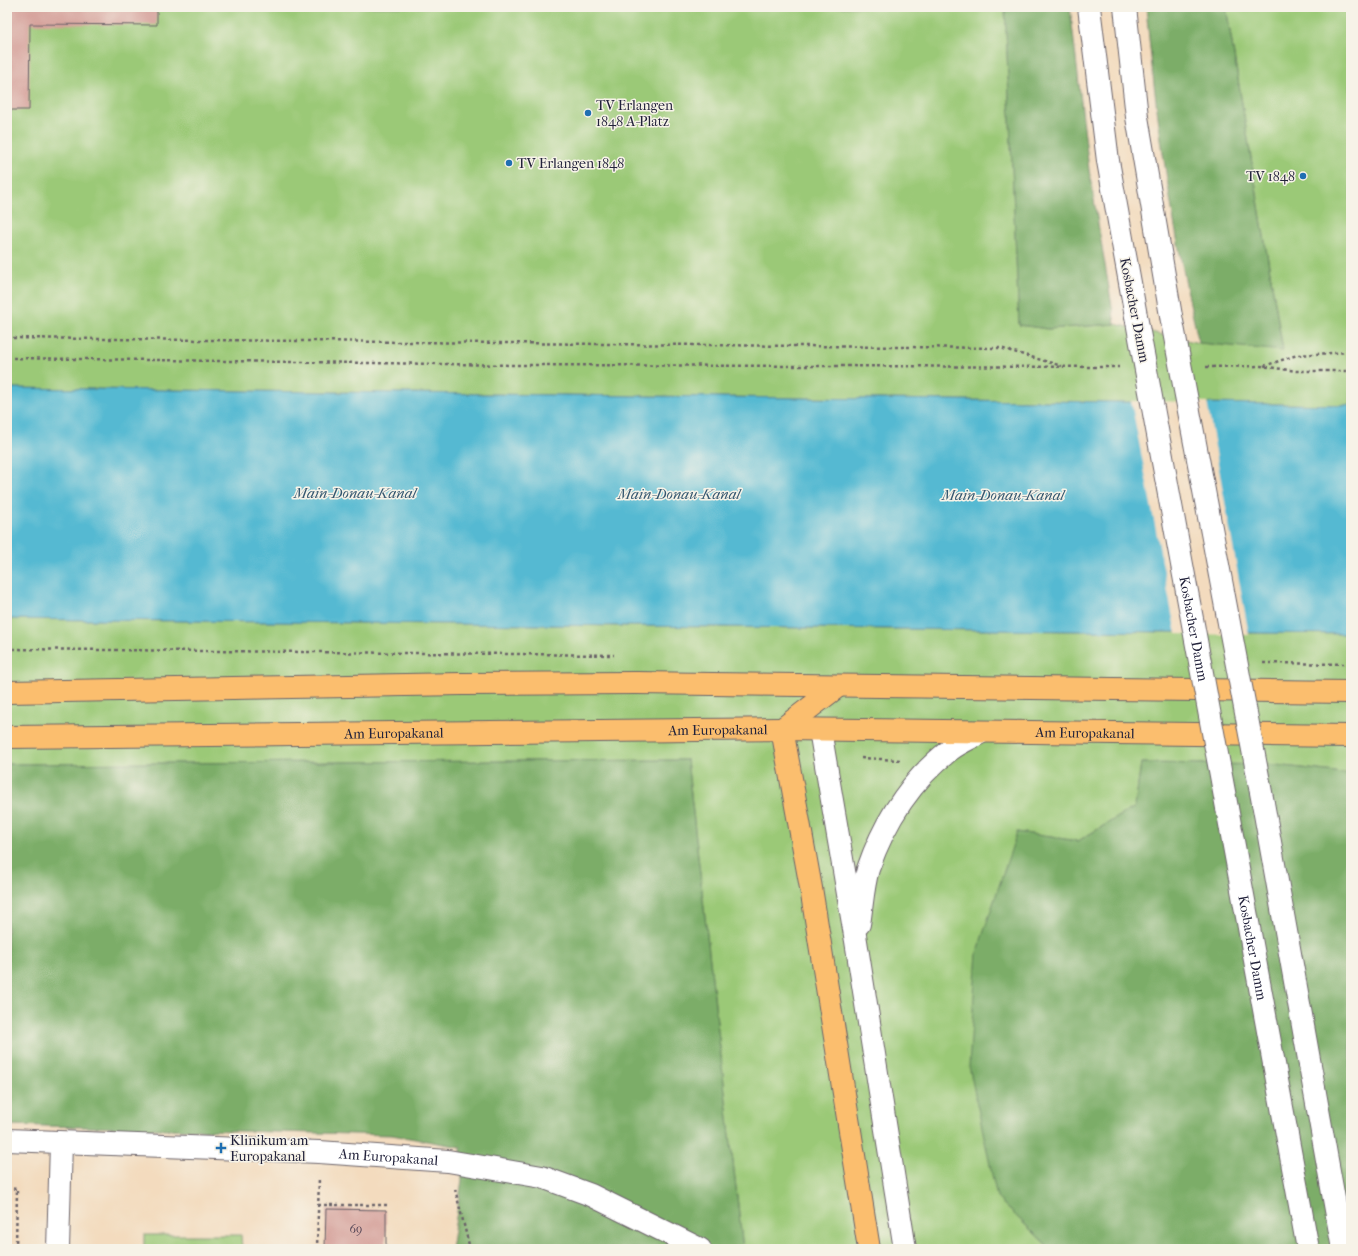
<svg xmlns="http://www.w3.org/2000/svg" width="1358" height="1256" viewBox="0 0 1358 1256" font-family="'IM FELL French Canon',serif">
	<style>
		.green { fill: #9bc977; stroke: #5e7659 }
		.forest { fill: #7cad68; stroke: #4f6852 }
		.water { fill: #54b9d2; stroke: #3b6e86 }
		.pier { fill: #f3dbbe }
		.building { fill: #d39b95 }
		.lines { fill: none; stroke-linecap: round; stroke-linejoin: round }
		.minor-casing { stroke: #6b6369; stroke-width: 24 }
		.major-casing { stroke: #6b6369; stroke-width: 24 }
		.path { stroke: #6b6369; stroke-width: 2.5; stroke-dasharray: 3 3; stroke-linecap: butt }
		.minor { stroke: #fff; stroke-width: 22 }
		.major { stroke: #fbbe6e; stroke-width: 22 }
		.minor-bridge-casing { stroke: #6b6369; stroke-width: 24; stroke-linecap: butt }
		.minor-bridge { stroke: #fff; stroke-width: 22 }
		.poi-dot { fill: #1f6fb2; stroke: #f7f3e8; stroke-width: 1.5 }
		.labels { text-anchor: middle; stroke-width: 3; stroke-linejoin: round; paint-order: stroke }
		.number-label { font-size: 12px; fill: #4e4052 }
		.poi-label { font-size: 14px; fill: #22223b; stroke: #f7f3e8; text-anchor: start }
		.street-label { font-size: 14px; fill: #22223b; stroke: #f7f3e8 }
		.water-label { font-size: 15px; font-style: italic; fill: #345770; stroke: #f7f3e8 }
	</style>
	<rect width="100%" height="100%" fill="#f7f3e8"/>
	<filter id="ink" filterUnits="userSpaceOnUse"><feTurbulence type="fractalNoise" baseFrequency=".025" numOctaves="2"/><feDisplacementMap in="SourceGraphic" scale="8" xChannelSelector="R" yChannelSelector="G"/><feConvolveMatrix kernelMatrix="1 2 1 2 8 2 1 2 1" color-interpolation-filters="sRGB"/></filter>
	<filter id="wash" filterUnits="userSpaceOnUse"><feTurbulence type="fractalNoise" baseFrequency=".012" numOctaves="4" result="noise"/><feDisplacementMap in="SourceGraphic" scale="16" xChannelSelector="R" yChannelSelector="G"/><feGaussianBlur stdDeviation="0.9" result="paint"/><feColorMatrix in="noise" values="0 0 0 0 0 0 0 0 0 0 0 0 0 0 0 0 0 1.4 0 .05"/><feComposite in="paint" operator="in"/></filter>
	<g filter="url(#wash)">
		<rect width="100%" height="100%" fill="#f3dbbe"/>
		<g class="green">
			<polygon points="7,7 1005,7 1019,325 1048,329 1115,324 1199,343 1283,350 1226,7 1351,7 1351,405 7,388"/>
			<polygon points="7,619 1351,634 1351,774 1276,765 1141,763 1135,807 1078,841 1017,832 997,1198 1051,1249 743,1249 687,760 7,764"/>
			<polygon points="144,1235 241,1235 242,1249 144,1249"/>
		</g>
		<g class="forest">
			<polygon points="1005,7 1070,7 1089,170 1115,324 1048,329 1019,325"/>
			<path d="M1146 7H1226L1283 351 1199 343C1173 233 1156 120 1146 7Z"/>
			<polygon points="687,760 743,1249 451,1249 462,1180 461,1147 392,1135 7,1125 7,764"/>
			<polygon points="1141,763 1276,765 1351,774 1351,1249 1051,1249 997,1198 969,1066 977,952 1017,832 1078,841 1135,807"/>
		</g>
		<polygon class="water" points="7,388 1351,405 1351,634 7,619"/>
		<polygon class="pier" points="1131,401 1207,402 1249,635 1176,634"/>
		<g id="blocks">
			<g class="building">
				<polygon points="7,7 157,7 157,25 30,24 29,110 7,110"/>
				<polygon points="326,1209 386,1210 386,1249 325,1249"/>
			</g>
		</g>
	</g>
	<g filter="url(#ink)">
		<use href="#blocks" fill-opacity="0" stroke="#6b6369" stroke-width="1"/>
		<g class="lines">
			<g class="minor-casing">
				<g id="minor">
					<polyline points="1089,7 1108,161 1136,316"/>
					<polyline points="1125,7 1137,117 1171,316"/>
					<polyline points="820,730 856,941 905,1249"/>
					<polyline points="1263,803 1343,1249"/>
					<path id="s1" d="M1227 808 1308 1249"/>
					<path d="M859 924C862 906 863 886 868 869 884 823 911 780 950 750 959 743 971 738 982 732"/>
					<path id="s2" d="M7 1140 319 1152 448 1161 542 1177 591 1195 700 1249"/>
					<polyline points="58,1249 61,1143"/>
				</g>
			</g>
			<g class="major-casing">
				<g id="major">
					<polyline points="7,692 462,684 636,683 1351,692"/>
					<polyline points="782,729 811,888 869,1249"/>
					<polyline points="782,729 837,687"/>
					<path id="s3" d="M7 737 782 729 1351 736"/>
				</g>
			</g>
			<g class="path">
				<polyline points="7,338 1000,348 1062,366"/>
				<polyline points="7,358 515,365 1119,367"/>
				<polyline points="1264,366 1297,355 1351,352"/>
				<polyline points="1206,367 1261,366 1296,371 1351,371"/>
				<polyline points="7,649 614,655"/>
				<polyline points="1263,663 1351,664"/>
				<polyline points="861,758 900,760"/>
				<polyline points="7,1188 17,1189 16,1249"/>
				<polyline points="455,1189 470,1249"/>
				<polyline points="318,1205 388,1205"/>
				<polyline points="317,1249 319,1177"/>
			</g>
			<use href="#minor" class="minor"/>
			<use href="#major" class="major"/>
			<g class="minor-bridge-casing">
				<g id="minor-bridge">
					<path id="s4" d="M1136 316 1227 808"/>
					<polyline points="1171,316 1263,803"/>
				</g>
			</g>
			<use href="#minor-bridge" class="minor-bridge"/>
		</g>
	</g>
	<g class="poi-dot">
		<circle cx="588" cy="113" r="4"/>
		<circle cx="509" cy="163" r="4"/>
		<circle cx="1303" cy="176" r="4"/>
		<path d="M219 1142h4v4h4v4h-4v4h-4v-4h-4v-4h4z"/>
	</g>
	<g class="labels">
		<g class="number-label">
			<text x="356" y="1233">69</text>
		</g>
		<g class="poi-label">
			<text x="596" y="110">TV Erlangen<tspan x="596" dy="16">1848 A-Platz</tspan></text>
			<text x="517" y="168">TV Erlangen 1848</text>
			<text x="1295" y="181" text-anchor="end">TV 1848</text>
			<text x="230" y="1145">Klinikum am<tspan x="230" dy="16">Europakanal</tspan></text>
		</g>
		<g class="street-label">
			<text transform="translate(1135 310) rotate(79)" y="5">Kosbacher Damm</text>
			<text dy="5" stroke="none"><textPath href="#s4" startOffset="318">Kosbacher Damm</textPath></text>
			<text dy="5" stroke="none"><textPath href="#s3" startOffset="711">Am Europakanal</textPath></text>
			<text dy="5" stroke="none"><textPath href="#s3" startOffset="387">Am Europakanal</textPath></text>
			<text dy="5" stroke="none"><textPath href="#s3" startOffset="1078">Am Europakanal</textPath></text>
			<text dy="5" stroke="none"><textPath href="#s1" startOffset="142">Kosbacher Damm</textPath></text>
			<text dy="5" stroke="none"><textPath href="#s2" startOffset="382">Am Europakanal</textPath></text>
		</g>
		<g class="water-label">
			<text x="355" y="498">Main-Donau-Kanal</text>
			<text x="679" y="499">Main-Donau-Kanal</text>
			<text x="1003" y="500">Main-Donau-Kanal</text>
		</g>
	</g>
	<rect width="1358" height="1256" fill="none" stroke="#f7f3e8" stroke-width="24"/>
</svg>
